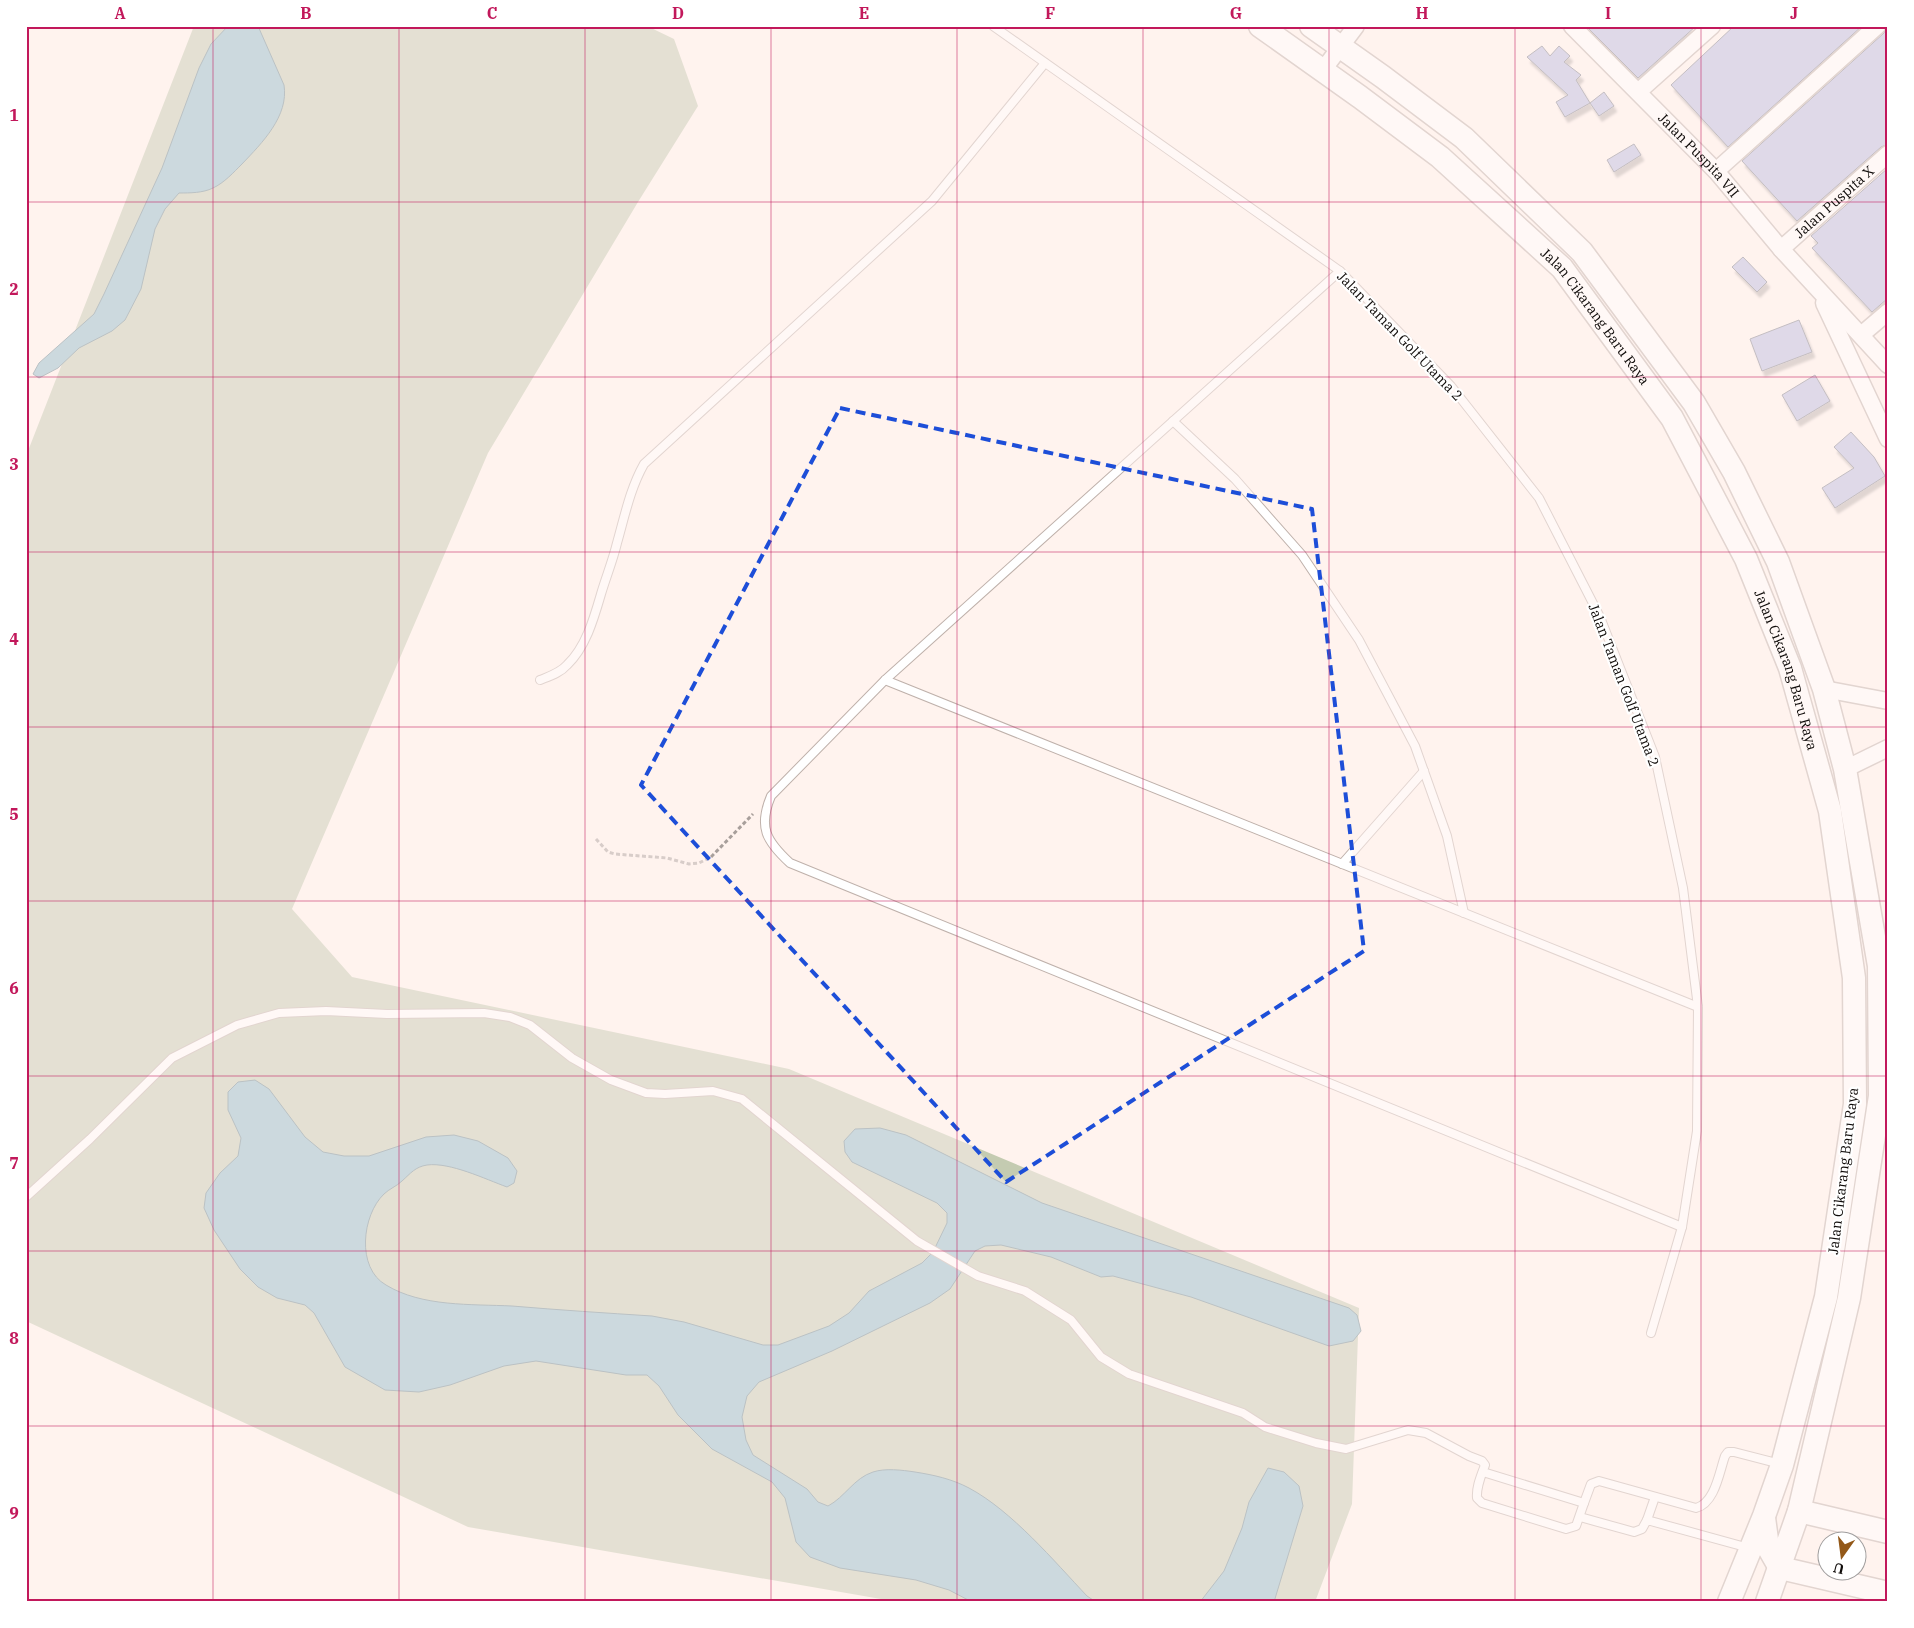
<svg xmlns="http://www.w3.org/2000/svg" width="1914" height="1628" viewBox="0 0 1914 1628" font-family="'IBM Plex Serif',serif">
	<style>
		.green { fill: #c4cbb1 }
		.water { fill: #8ebbca; stroke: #688690 }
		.building { fill: #b8bbe0; stroke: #7d7f8b; filter: url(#shadow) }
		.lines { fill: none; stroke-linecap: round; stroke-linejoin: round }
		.service-casing { stroke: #bfb1ab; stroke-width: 10 }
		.minor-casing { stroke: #bfb1ab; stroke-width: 19 }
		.secondary-casing { stroke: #bfb1ab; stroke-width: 25 }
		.path { stroke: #a89f9b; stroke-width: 3; stroke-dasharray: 4 2.5; stroke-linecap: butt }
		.service { stroke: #fff; stroke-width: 8 }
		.minor { stroke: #fff; stroke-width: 16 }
		.secondary { stroke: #fff; stroke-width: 22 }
		.marked { fill: none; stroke: #1d4ed8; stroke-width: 4; stroke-dasharray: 10 6; stroke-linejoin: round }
		.grid { fill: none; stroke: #c2185b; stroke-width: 1; stroke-opacity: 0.55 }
		.labels { text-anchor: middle; stroke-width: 4.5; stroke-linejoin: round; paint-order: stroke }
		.street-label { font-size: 14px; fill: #0f0b09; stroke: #fff }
		.neatline { fill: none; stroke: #c2185b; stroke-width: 2 }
		.grid-label { font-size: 16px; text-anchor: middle; font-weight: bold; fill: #c2185b }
	</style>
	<defs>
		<filter id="shadow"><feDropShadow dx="3" dy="5.5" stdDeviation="1" flood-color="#0004"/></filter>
	</defs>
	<rect width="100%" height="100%" fill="#fff3ee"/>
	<polygon class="green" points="194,26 647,26 674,39 698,106 638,202 488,453 292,909 352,977 789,1069 1359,1308 1352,1504 1315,1602 898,1602 468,1527 26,1321 26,456"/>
	<g class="water">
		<path d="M228 26H258L284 85C289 116 262 143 242 164 234 172 224 183 213 188 203 193 190 193 179 193L165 209 155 229 141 289 125 320 112 331 79 348 58 368 39 378 33 374 39 363 94 314 104 294 162 168 199 68 211 44Z"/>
		<path d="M255 1080 269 1089 305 1137 323 1152 344 1156H369L426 1137 454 1135 478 1141 508 1158 517 1171 514 1183 507 1187C485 1179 450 1162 427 1165 415 1167 411 1173 402 1181 397 1186 389 1189 384 1194 362 1215 356 1268 386 1285 422 1307 471 1304 512 1306 559 1310 606 1313 652 1316L684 1322 763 1345H778L829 1326 849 1313 869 1291 922 1263 933 1252 947 1223V1213L937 1203 852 1162 845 1152 844 1141 855 1129 880 1128 906 1135 1042 1203 1349 1308 1357 1315 1361 1331 1353 1341 1329 1346 1191 1297 1113 1276 1101 1277 1051 1257 1001 1245 985 1246 975 1251 950 1289 930 1303 832 1351 759 1382 747 1396 742 1417 746 1440 753 1455 807 1489 818 1502 828 1506C845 1497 854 1478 873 1472 885 1468 902 1470 915 1472 934 1475 952 1479 969 1488 1012 1511 1054 1561 1087 1596L1096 1602H972L949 1590 916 1580 840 1568 810 1557 796 1542 785 1498 772 1482 712 1449 678 1415 659 1386 647 1375H626L536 1361 504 1366 450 1385 419 1392 385 1390 345 1367 314 1313 305 1305 277 1298 258 1287 240 1269 214 1230 204 1208 206 1193 220 1173 238 1156 241 1138 228 1110V1092L238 1082Z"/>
		<polygon points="1268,1468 1284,1472 1299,1486 1303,1506 1274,1602 1200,1602 1224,1571 1242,1528 1249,1502"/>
	</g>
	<g class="building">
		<polygon points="1586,26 1696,26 1638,78"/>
		<polygon points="1734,26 1862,26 1728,147 1671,85"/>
		<polygon points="1887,26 1888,144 1881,147 1797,221 1742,161 1884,33"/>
		<polygon points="1542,46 1550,56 1559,46 1570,56 1564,62 1581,75 1576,80 1590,103 1565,117 1556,102 1568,95 1527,57"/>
		<polygon points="1604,92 1614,106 1599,116 1590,103"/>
		<polygon points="1634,144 1641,155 1614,172 1607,160"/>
		<polygon points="1888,168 1888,298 1872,312 1812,248 1818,243 1811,236"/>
		<polygon points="1743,257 1767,282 1757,292 1732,267"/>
		<polygon points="1799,320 1812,352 1762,371 1750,339"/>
		<polygon points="1815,375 1830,401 1797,421 1782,395"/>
		<polygon points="1851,432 1874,457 1885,476 1835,508 1822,488 1854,468 1834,447"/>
	</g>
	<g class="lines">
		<g class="service-casing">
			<g id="service">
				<polyline points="993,26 1340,271 1451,386 1539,498 1600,617 1655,757 1683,888 1698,1007 1697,1131 1682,1227 1651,1333"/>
				<path d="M1340 271 885 680 771 796C758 827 766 841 790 863L1682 1227"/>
				<polyline points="1173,421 1235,479 1302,555 1359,640 1415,746 1447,836 1464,913"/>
				<path d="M540 680C550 676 560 673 567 665 586 647 594 618 601 594 606 577 613 560 617 543 625 515 630 489 644 464L932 201 1045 63"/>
				<polyline points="885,680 1698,1007"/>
				<polyline points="1342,864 1424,771"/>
				<path d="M26 1197 90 1139 172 1058 237 1025 279 1013 326 1011 387 1014 484 1013 510 1017 530 1025 572 1058 611 1080 646 1093 665 1094 713 1091 742 1099 917 1241 978 1276 1025 1291 1071 1320 1101 1357 1129 1374 1243 1413 1265 1427 1316 1443 1346 1449 1408 1430 1426 1433 1469 1456 1482 1461 1485 1465C1481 1476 1476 1487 1477 1498L1482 1503 1566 1529 1576 1526 1584 1503 1483 1472"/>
				<path d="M1584 1503 1591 1484 1599 1481 1696 1508C1715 1503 1719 1473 1725 1456L1728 1452H1734L1780 1464"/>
				<polyline points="1580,1517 1634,1532 1642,1529 1647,1520 1749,1548"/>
				<polyline points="1647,1520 1655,1497"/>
			</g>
		</g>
		<g class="minor-casing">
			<g id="minor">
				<path id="s1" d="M1572 26 1716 171 1781 249 1888 365"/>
				<polyline points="1323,70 1356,26"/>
				<polyline points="1638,92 1712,26"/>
				<polyline points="1716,171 1877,26"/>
				<path id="s2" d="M1781 249 1888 154"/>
				<polyline points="1824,303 1888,439"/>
				<polyline points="1861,335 1888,312"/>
				<polyline points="1824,689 1888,701"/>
				<polyline points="1845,769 1888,748"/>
			</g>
		</g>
		<g class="secondary-casing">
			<g id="secondary">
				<path id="s3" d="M1260 26 1360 97 1440 157 1562 268 1672 418 1746 559 1790 668 1830 811 1854 978 1855 1104 1826 1297 1782 1465 1764 1516 1729 1602"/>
				<polyline points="1311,26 1383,77 1464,138 1582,252 1694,403 1734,472 1778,562 1824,689 1845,769 1879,966 1880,1096 1849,1298 1799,1511 1767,1602"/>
				<polyline points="1799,1511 1888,1532"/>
				<polyline points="1764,1518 1768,1547 1780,1568 1888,1593"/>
			</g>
		</g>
		<polyline class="path" points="596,839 608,852 615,854 667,858 689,864 699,863 711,857 753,814"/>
		<use href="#service" class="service"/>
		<use href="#minor" class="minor"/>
		<use href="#secondary" class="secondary"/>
	</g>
	<path d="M0 0H1914V1628H0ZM840 408 1312 509 1364 951 1006 1182 641 785Z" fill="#fff3ee" fill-opacity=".55" fill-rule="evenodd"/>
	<path class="marked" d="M840 408 1312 509 1364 951 1006 1182 641 785Z"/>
	<path class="grid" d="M213 26V1602M399 26V1602M585 26V1602M771 26V1602M957 26V1602M1143 26V1602M1329 26V1602M1515 26V1602M1701 26V1602M26 202H1888M26 377H1888M26 552H1888M26 727H1888M26 901H1888M26 1076H1888M26 1251H1888M26 1426H1888"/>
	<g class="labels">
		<g class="street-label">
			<text dy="5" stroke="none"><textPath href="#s1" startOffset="181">Jalan Puspita VII</textPath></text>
			<text dy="5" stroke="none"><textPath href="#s2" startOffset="71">Jalan Puspita X</textPath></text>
			<text dy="5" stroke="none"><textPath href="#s3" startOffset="446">Jalan Cikarang Baru Raya</textPath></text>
			<text transform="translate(1400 336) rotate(46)" y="5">Jalan Taman Golf Utama 2</text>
			<text dy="5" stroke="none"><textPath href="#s3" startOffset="851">Jalan Cikarang Baru Raya</textPath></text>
			<text transform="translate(1624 685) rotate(69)" y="5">Jalan Taman Golf Utama 2</text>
			<text transform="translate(1843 1171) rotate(-83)" y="5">Jalan Cikarang Baru Raya</text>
		</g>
	</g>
	<rect width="1914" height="1628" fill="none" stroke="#ffffff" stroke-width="55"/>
	<g transform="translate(1842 1556) rotate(194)"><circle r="24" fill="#ffffff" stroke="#9f9d9d"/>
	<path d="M0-4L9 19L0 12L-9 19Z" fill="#935818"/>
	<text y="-8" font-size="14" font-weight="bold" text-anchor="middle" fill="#0f0b09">U</text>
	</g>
	<rect x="28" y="28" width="1858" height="1572" class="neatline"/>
	<g class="grid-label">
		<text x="120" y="19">A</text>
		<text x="306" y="19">B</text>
		<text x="492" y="19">C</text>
		<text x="678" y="19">D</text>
		<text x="864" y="19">E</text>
		<text x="1050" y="19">F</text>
		<text x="1236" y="19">G</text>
		<text x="1422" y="19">H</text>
		<text x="1608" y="19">I</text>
		<text x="1794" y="19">J</text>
		<text x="14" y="121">1</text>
		<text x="14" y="295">2</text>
		<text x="14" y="470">3</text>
		<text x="14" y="645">4</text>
		<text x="14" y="820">5</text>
		<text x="14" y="994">6</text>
		<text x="14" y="1169">7</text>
		<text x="14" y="1344">8</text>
		<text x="14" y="1519">9</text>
	</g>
</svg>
